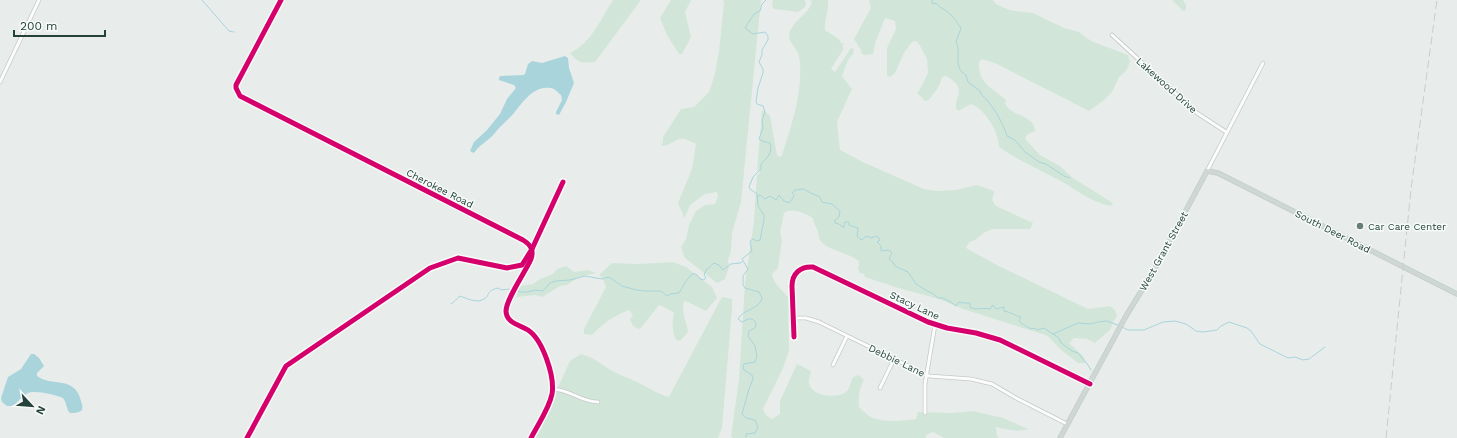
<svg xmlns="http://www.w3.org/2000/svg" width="1457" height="438" viewBox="0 0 1457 438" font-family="'Work Sans',sans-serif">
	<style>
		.green { fill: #d1e6d8 }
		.water { fill: #a9d4db }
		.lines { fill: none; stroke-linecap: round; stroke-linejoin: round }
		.stream { stroke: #a9d4db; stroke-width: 1 }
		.minor-casing { stroke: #c5cac8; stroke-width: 4.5 }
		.major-casing { stroke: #c3ccc9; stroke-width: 5.5 }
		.minor { stroke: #fcfcfc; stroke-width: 3 }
		.major { stroke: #cfd7d5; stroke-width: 4 }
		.rail { stroke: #c9cdcc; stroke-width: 1; stroke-dasharray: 8 4; stroke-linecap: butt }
		.cycleway-casing { stroke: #f7fbf9; stroke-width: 8 }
		.cycleway { stroke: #d6006c; stroke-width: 5 }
		.poi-dot { fill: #697e78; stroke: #f7fbf9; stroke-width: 1.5 }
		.labels { text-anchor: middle; stroke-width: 3; stroke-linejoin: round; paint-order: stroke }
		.street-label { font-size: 10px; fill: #24423a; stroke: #f7fbf9 }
		.poi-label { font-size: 10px; fill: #24423a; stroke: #f7fbf9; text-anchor: start }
	</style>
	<rect width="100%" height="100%" fill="#e8edeb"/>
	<g class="green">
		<path d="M613 0H641L595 62C582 63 579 64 570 53 592 42 600 20 613 0Z"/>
		<polygon points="671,0 691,0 685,12 691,37 682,54 679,54 667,35 660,18"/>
		<path d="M723 0H761L741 202 732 233 731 251 728 260 729 267 725 279 717 283 685 258 681 247 686 239 689 225 696 211 705 205 715 204 718 196 717 192 705 194 690 205 685 217H684L678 203 692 169 696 144C675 133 681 142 663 146L661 144 663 143V137L681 109 694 107 709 92 715 74 719 51 724 3Z"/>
		<polygon points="773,0 805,0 806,3 805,7 798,12 774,9 772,6"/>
		<path d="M810 0H828C829 11 824 20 825 30L840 40 841 43 844 44 842 47 844 48 831 69 835 72 851 48 854 49 853 54 848 60 842 76 852 89 837 122 840 150 865 163 924 189 936 191 956 190 977 185 994 191V193L992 200 996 206 1033 223 1030 229H993L985 232 975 240 969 242 966 248 995 264 1088 309 1110 306 1115 310 1117 317 1114 320 1110 330 1095 343 1087 339 1074 338 1069 343 1083 356 1086 363H1078L1060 349 1048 336 963 309 939 299 895 287 865 277 864 274 860 273 858 269 859 262C851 252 824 251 819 238 818 237 819 234 818 232 817 227 813 224 813 218 804 213 793 207 784 213L780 232 782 240 778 268 772 274C774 285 781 288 788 297L789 351 783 368 763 409 766 415 772 419 780 414V401L797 364 811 371C811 375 808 379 809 383 811 396 837 400 847 391 850 388 851 381 853 377L859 375 864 380C859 390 858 397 859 407 862 410 865 413 869 416 880 423 903 421 916 419L918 412 952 413 973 411 1003 418 1028 429C1018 433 1006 429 996 427L997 436 999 438H944L933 432 926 435V438H733L731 436 739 379 745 283 754 221 757 175 760 173 759 170 757 171 762 111H765L770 116 777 155 780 157 782 155C791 126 802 96 800 65 800 61 799 56 798 53 795 47 788 41 789 34 793 20 808 15 812 2Z"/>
		<path d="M869 0H993L996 4 1009 10 1033 13 1064 28 1079 32 1091 41 1128 55 1130 62 1126 71 1119 77 1112 92 1103 101 1089 111 997 64 982 59 979 62C978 84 992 87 1006 100L1005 103C1010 117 1035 114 1035 131L1028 134 1025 138 1026 140 1040 155 1060 166 1073 178 1113 203 1111 206C1093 203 1076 190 1061 181 1040 170 1019 161 999 147 999 132 985 109 971 104L958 111C949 101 972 90 946 76L942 77C940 87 935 91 929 100L925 101 917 93 920 89 928 73 927 59 919 44 916 41 912 42 904 53 895 73 890 77 887 75V48L896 29 895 21 885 18 876 41 873 54 865 55 862 54 861 50 854 39 871 8Z"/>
		<polygon points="1172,0 1183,0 1186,5 1186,10 1183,11"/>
		<path d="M673 262 686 267 712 287 717 298 706 311 688 302 684 301C681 314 687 321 688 332L680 341 676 340C672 331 672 322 674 313L666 308 659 305 641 328 639 329 633 326 630 319 633 315 629 310C614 316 603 323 592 335L584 334V329L606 287 603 279 599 275 612 263 638 264Z"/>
		<polygon points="566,266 574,272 588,270 596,273 579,277 567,285 560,286 542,297 535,295 516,297 520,286 533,284 540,279 553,274 557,269"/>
		<polygon points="722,297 732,299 732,309 722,428 718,438 535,438 570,361 581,354 592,358 614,372 637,382 658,393 668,397 670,395"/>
	</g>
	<g class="water">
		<path d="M565 56 568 58 569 68 574 83 566 102 559 115 556 114V112L562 100 561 95C557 92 555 88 550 88 534 85 522 103 514 113 508 120 500 126 494 134 488 141 479 145 474 153L470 151 474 142 487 130 500 114 507 99 516 88 514 85 499 80V77L501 76 523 75 525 74 528 64 532 61 542 63Z"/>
		<path d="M31 354H34L39 358 44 366 37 373V376C51 387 75 375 81 401 82 403 83 408 82 410 79 413 74 413 70 413 66 409 67 403 63 398 55 395 36 390 28 393 23 395 18 401 14 406H7L2 402 1 398 8 377 21 369Z"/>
	</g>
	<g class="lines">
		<g class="stream">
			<polyline points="202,0 229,31 234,32"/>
			<path d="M932 0V3L937 4C940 8 946 10 950 14 955 18 957 23 961 28L956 42C962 51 952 68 966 75L968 82 980 91 981 94C993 105 1002 121 1007 136L1015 140 1025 152 1039 162 1046 164 1064 176 1070 178"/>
			<path d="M757 197 760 195 765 199 770 196 776 200 779 195 784 201 789 203 793 198 794 195 792 193 795 190 804 189C809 193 814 194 820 197L822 202 832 204 840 211 839 217 835 220V223L839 224 844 228V223L846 222H849V225L858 228 857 236 861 240 867 236 871 238 876 236 879 238 880 240 877 242 881 246V251L889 250 892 253 889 259 893 262 895 266 908 272 916 284 927 291 932 293 938 298H943L951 302 956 306 959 302 963 303H970V307C975 311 984 307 990 309L993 305 996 309 1004 307V311C1011 312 1015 316 1021 317L1019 321C1021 324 1028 327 1031 329L1035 328 1037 330 1044 328 1059 338 1061 343 1072 351 1078 353 1088 365 1091 370"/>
			<path d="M451 304C455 302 456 299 460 296 466 298 477 304 484 299 491 295 485 291 498 288L501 290 509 289 520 292H528L535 290 543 291 550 283 556 281 570 280 585 276 602 279 609 277 622 286 636 290 645 291H661L667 296 671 294 679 293 686 281 692 274H696L700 279 704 280 706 277 704 275 706 270 714 263 719 265 723 270 731 264 740 263 742 262"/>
			<polyline points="1122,327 1128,330 1144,330 1163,322 1175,321 1186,324 1196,331 1203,332 1217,330 1221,326 1229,322 1247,328 1251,331 1260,344 1288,358 1295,357 1303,360 1309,359 1325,347"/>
			<polyline points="1053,334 1078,323 1090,324 1098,322 1107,321 1120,326"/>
			<path d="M746 438V434L755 433 758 427 755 420 746 418 742 414 749 389 753 379 752 375 744 370 743 367 744 364 755 362 757 356 755 346 748 336 749 331 755 328 756 324C753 316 748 319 742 322L738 319C743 309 759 310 762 298L759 292 745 288 743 285V276L748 269 742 259 752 251 750 241 753 239 757 241 760 240 764 220V215L758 206 757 194 750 189 749 187 753 177 761 169V164C767 158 773 153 770 143L762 141 759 139 763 128 762 120 765 112 763 106 757 104 756 102 758 88 763 73V69L759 62 762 55V50L768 40V36L765 32 753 34 745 28 754 14 760 11 762 4 766 0"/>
		</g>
		<g class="minor-casing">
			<g id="minor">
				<path d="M281 0 236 85V88L240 96 523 240C531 245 534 250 531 259 526 271 506 299 506 311 506 323 520 325 528 330 543 340 555 377 552 394 549 409 538 424 531 438"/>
				<polyline points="1112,35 1197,113 1226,132"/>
				<polyline points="0,82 39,0"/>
				<polyline points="1207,171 1263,63"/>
				<polyline points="793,318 806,318 819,322 929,376 971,379 992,384 1016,398 1067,424"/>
				<path d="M794 337 792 286C792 274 800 266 813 267L928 322 947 328 976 333 1000 340 1090 384"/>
				<polyline points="833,365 847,336"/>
				<polyline points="880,388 894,359"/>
				<path d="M552 389C569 389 581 402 598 402"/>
				<polyline points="925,413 925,384 935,325"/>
				<polyline points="247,438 286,366 430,268 458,258 507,268 522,265 532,249 563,182"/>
			</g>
		</g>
		<g class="major-casing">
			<polyline id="major" points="1060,438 1126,316 1153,272 1207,171 1218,173 1457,294"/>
		</g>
		<use href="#minor" class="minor"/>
		<use href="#major" class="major"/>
		<polyline class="rail" points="1386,438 1411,189 1437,0"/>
		<g class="cycleway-casing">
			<g id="cycleway">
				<path d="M281 0 236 85V88L240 96 523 240C531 245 534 250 531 259 526 271 506 299 506 311 506 323 520 325 528 330 543 340 555 377 552 394 549 409 538 424 531 438"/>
				<path d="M794 337 792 286C792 274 800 266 813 267L928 322 947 328 976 333 1000 340 1090 384"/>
				<polyline points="247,438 286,366 430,268 458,258 507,268 522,265 532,249 563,182"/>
			</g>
		</g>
		<use href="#cycleway" class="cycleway"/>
	</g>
	<circle class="poi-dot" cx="1360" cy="226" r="4"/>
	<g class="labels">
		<g class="street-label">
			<text transform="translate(1167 85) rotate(42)" y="4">Lakewood Drive</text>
			<text transform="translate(440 188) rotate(27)" y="4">Cherokee Road</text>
			<text transform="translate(1333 231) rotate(27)" y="4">South Deer Road</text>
			<text transform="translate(1163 251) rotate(-61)" y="4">West Grant Street</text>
			<text transform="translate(915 305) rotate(25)" y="4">Stacy Lane</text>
			<text transform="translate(897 360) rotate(26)" y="4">Debbie Lane</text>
		</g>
		<g class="poi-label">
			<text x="1368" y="230">Car Care Center</text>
		</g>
	</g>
	<g transform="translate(32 406) rotate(116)" stroke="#f7fbf9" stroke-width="3" paint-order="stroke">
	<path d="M0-3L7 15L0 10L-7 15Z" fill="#24423a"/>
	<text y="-6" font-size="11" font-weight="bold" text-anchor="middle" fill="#24423a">N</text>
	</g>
	<path d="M14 30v6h91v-6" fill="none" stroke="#24423a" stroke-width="2"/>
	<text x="20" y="30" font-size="12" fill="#24423a" stroke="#f7fbf9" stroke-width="3" paint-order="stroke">200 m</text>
</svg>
